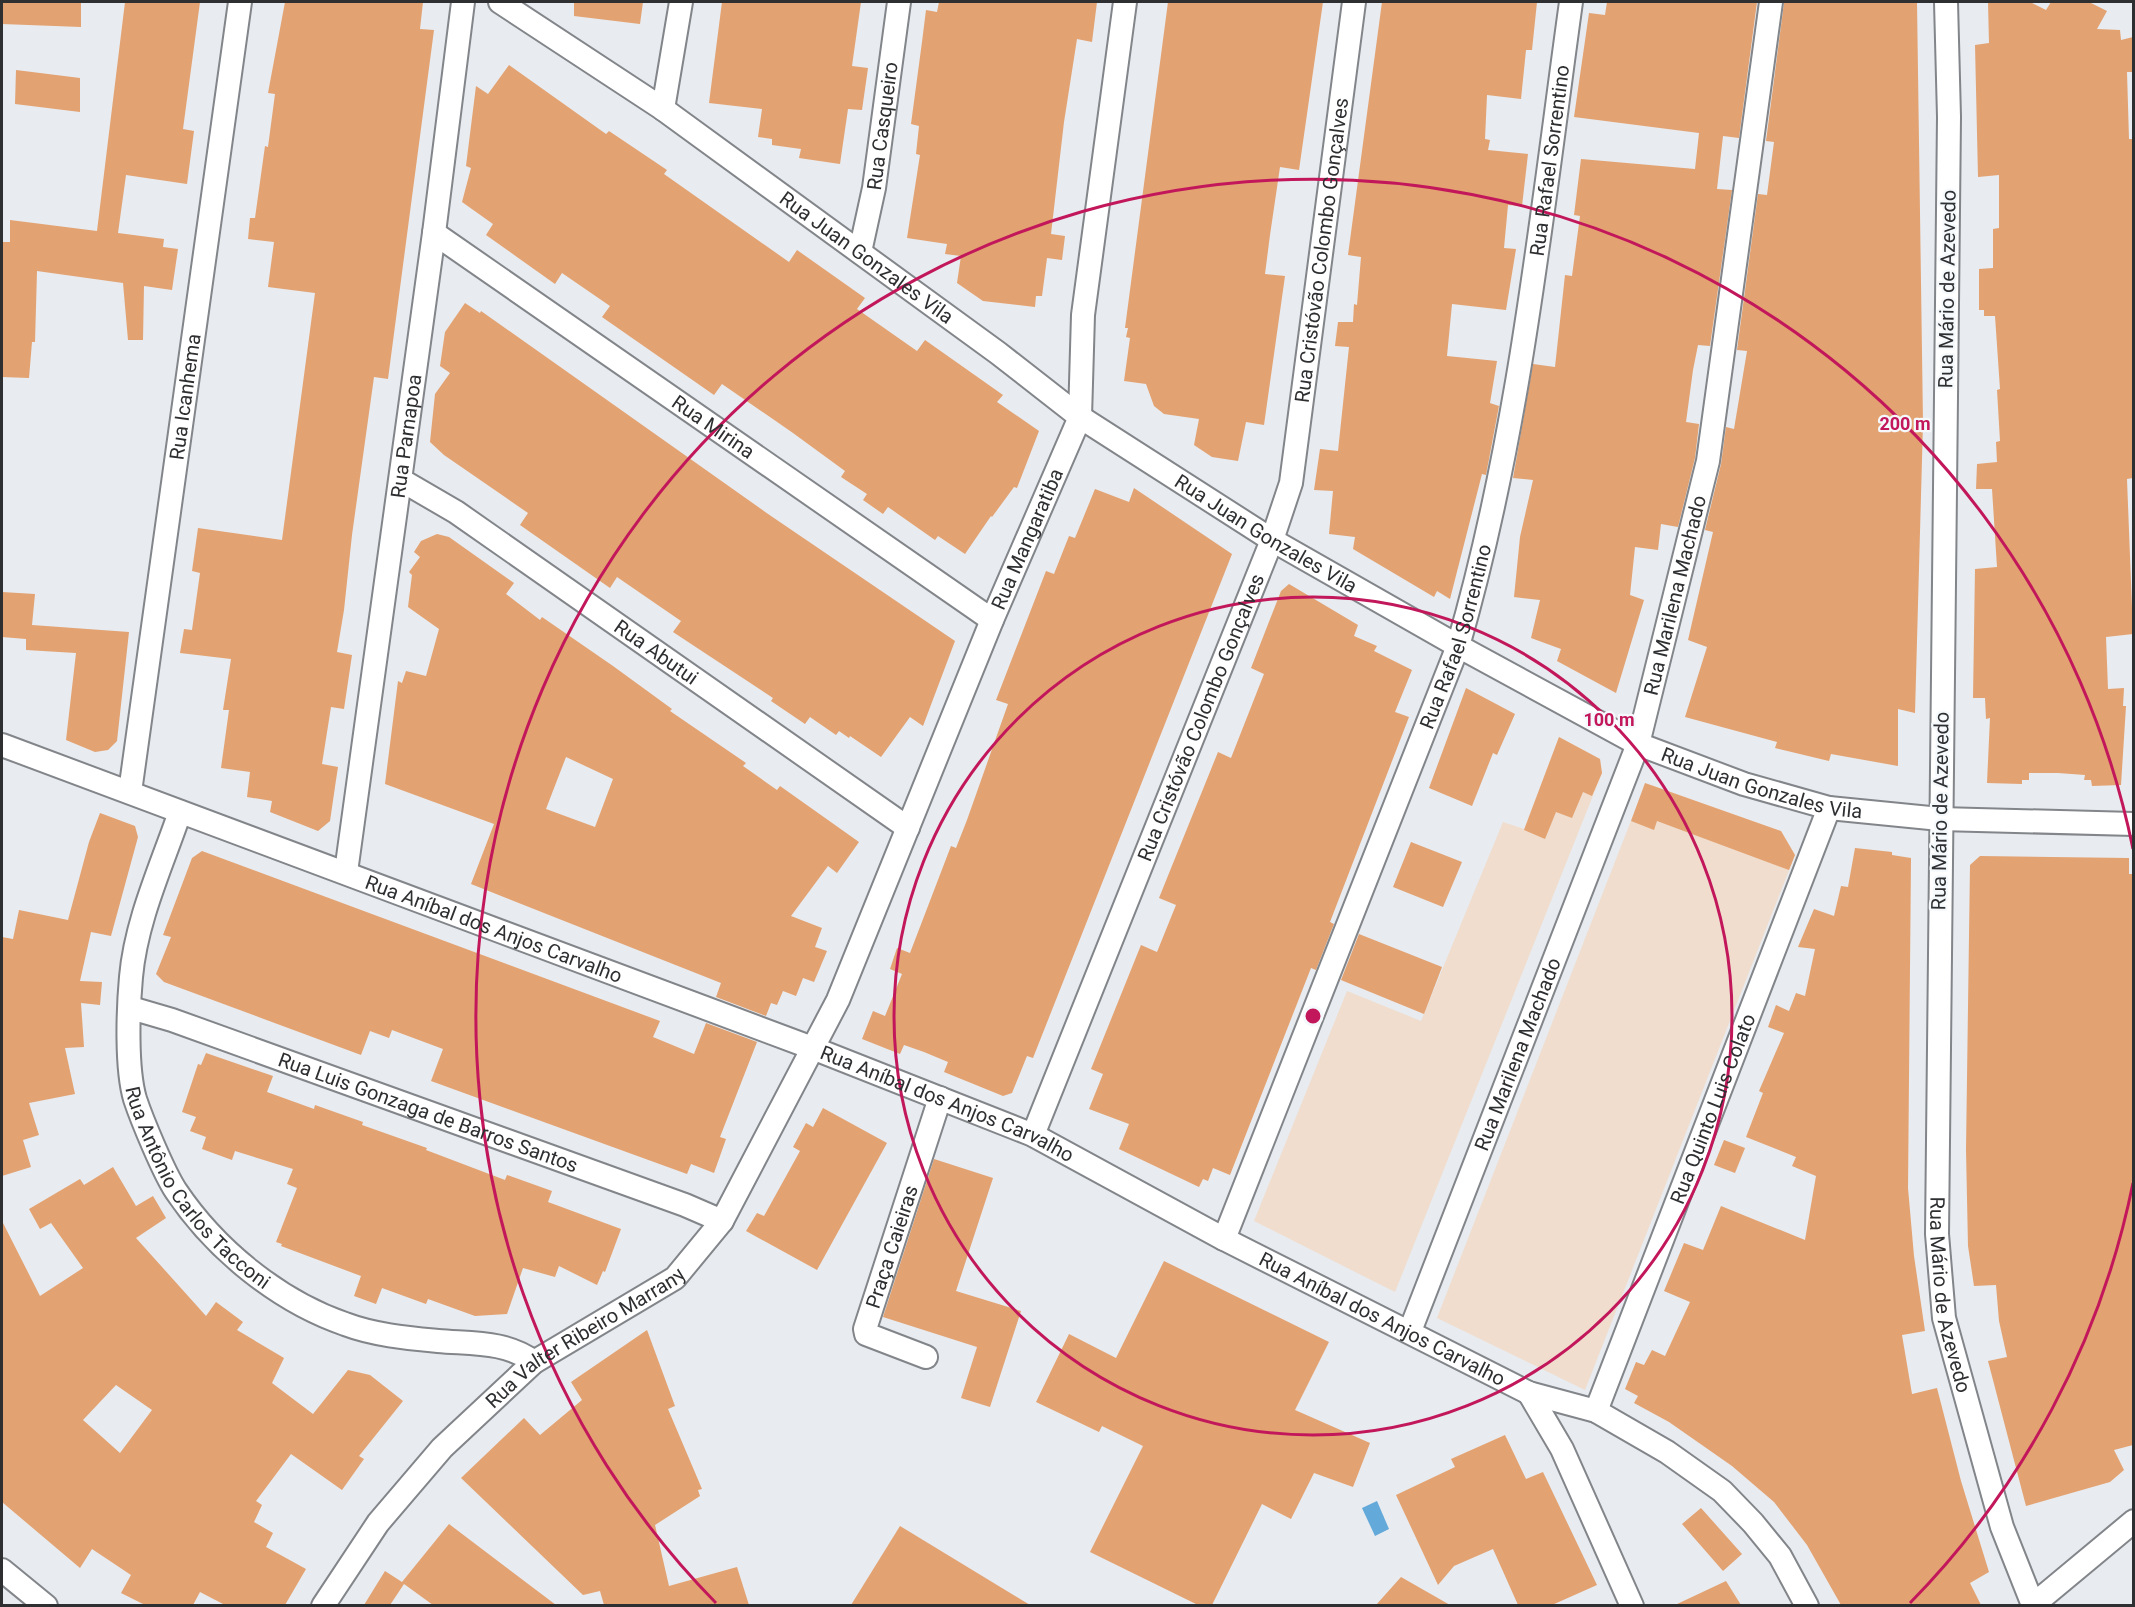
<svg xmlns="http://www.w3.org/2000/svg" width="2135" height="1607" viewBox="0 0 2135 1607" font-family="Roboto,sans-serif">
	<style>
		.industrial { fill: #f0ddcd }
		.water { fill: #63a9da }
		.building { fill: #e3a271; fill-rule: evenodd }
		.lines { fill: none; stroke-linecap: round; stroke-linejoin: round }
		.street-casing { stroke: #828589; stroke-width: 26 }
		.street { stroke: #fff; stroke-width: 22 }
		.ring { fill: none; stroke: #c2185b; stroke-width: 3 }
		.labels { text-anchor: middle; stroke-width: 4.5; stroke-linejoin: round; paint-order: stroke }
		.street-label { font-size: 20px; fill: #2e2f31; stroke: #f5f9fc }
		.centre { fill: #c2185b; stroke: #f5f9fc; stroke-width: 3 }
		.ring-label { font-size: 18px; text-anchor: middle; font-weight: bold; fill: #c2185b; stroke: #f5f9fc; stroke-width: 4.5; stroke-linejoin: round; paint-order: stroke }
	</style>
	<rect width="100%" height="100%" fill="#e8ebef"/>
	<g class="industrial">
		<polygon points="1559,737 1600,759 1602,773 1395,1292 1254,1221 1347,991 1421,1021 1503,822 1524,829"/>
		<polygon points="1651,785 1781,831 1795,855 1585,1390 1437,1318 1643,790"/>
	</g>
	<polygon class="water" points="1377,1501 1389,1529 1375,1536 1362,1508"/>
	<g class="building">
		<polygon points="2,2 81,2 81,27 2,24"/>
		<polygon points="125,2 200,2 183,129 194,131 187,184 126,175 118,233 164,239 163,247 178,249 172,290 144,286 143,340 128,340 123,283 37,271 35,342 32,342 29,378 2,377 2,242 10,242 10,220 97,231"/>
		<polygon points="285,2 423,2 420,29 434,30 388,379 374,377 352,535 344,610 337,652 352,655 344,709 331,707 322,764 338,767 336,780 330,821 318,831 270,812 272,801 247,797 250,772 221,768 229,710 223,710 231,659 180,653 184,629 192,630 200,573 192,571 198,528 282,540 315,293 268,287 274,242 248,239 250,218 255,218 265,146 268,147 275,94 268,93"/>
		<polygon points="574,2 643,2 640,24 574,16"/>
		<polygon points="722,2 861,2 852,66 868,68 862,110 848,109 840,164 799,158 801,149 772,145 772,139 758,137 762,109 709,103"/>
		<polygon points="939,2 1097,2 1092,42 1077,39 1064,122 1051,234 1065,236 1062,260 1047,258 1042,296 1036,296 1035,307 983,301 957,283 961,256 945,254 947,244 907,238 920,155 916,154 919,126 911,124 922,42 926,10 937,12"/>
		<polygon points="1168,2 1323,2 1299,170 1280,167 1270,235 1265,274 1285,276 1264,425 1246,422 1238,461 1212,457 1194,445 1199,419 1164,414 1154,406 1146,384 1124,381 1130,338 1126,337 1128,328 1125,328"/>
		<polygon points="1382,2 1537,2 1532,50 1526,50 1521,99 1487,95 1485,139 1490,140 1488,150 1528,154 1522,206 1508,205 1504,248 1516,249 1506,310 1452,304 1447,356 1497,361 1490,403 1499,406 1486,475 1482,474 1450,599 1437,591 1434,597 1353,549 1355,537 1329,534 1333,491 1314,490 1320,449 1338,451 1349,347 1335,346 1338,322 1353,322 1354,304 1357,305 1361,257 1348,255"/>
		<polygon points="1607,2 1757,2 1739,138 1723,136 1717,189 1732,190 1710,346 1698,345 1693,370 1686,422 1699,424 1695,458 1678,527 1661,524 1658,550 1635,547 1630,595 1644,600 1616,693 1557,661 1561,649 1531,638 1540,600 1514,597 1520,537 1533,480 1513,478 1533,364 1555,367 1565,275 1572,276 1580,216 1574,215 1581,159 1695,169 1699,133 1574,117 1589,13 1605,15"/>
		<polygon points="1808,2 1917,2 1923,423 1915,713 1898,709 1898,766 1831,754 1829,761 1775,748 1777,742 1685,717 1707,647 1688,640 1713,532 1705,530 1721,464 1726,427 1734,429 1747,351 1737,350 1758,194 1767,195 1774,142 1766,141 1784,3"/>
		<polygon points="1988,2 2030,2 2046,10 2051,2 2089,2 2107,11 2097,29 2120,30 2121,40 2133,37 2133,72 2127,72 2129,139 2133,139 2133,478 2127,479 2133,634 2106,637 2108,689 2124,688 2123,706 2126,706 2121,785 2092,786 2091,780 2084,780 2085,775 2058,773 2029,773 2029,780 2022,780 2022,784 1987,783 1990,718 1986,719 1985,698 1973,698 1975,569 1997,567 1992,489 1976,489 1977,464 1997,462 1996,442 2000,441 1997,390 2000,389 1995,316 1984,316 1984,310 1979,310 1979,269 1993,268 1993,229 1999,228 1999,175 1978,177 1975,45 1989,43"/>
		<polygon points="509,65 606,134 609,131 667,170 664,174 789,262 797,250 865,298 857,309 917,351 925,340 1003,395 997,402 1039,431 1017,488 1014,487 992,517 991,516 965,554 938,536 935,540 888,507 883,514 863,500 867,494 841,477 845,471 793,433 722,384 714,395 602,317 610,306 562,273 555,284 486,235 493,224 462,202 471,168 466,166 476,86 488,94"/>
		<polygon points="16,70 80,78 80,112 15,104"/>
		<polygon points="465,303 480,313 481,311 771,516 955,641 923,726 910,717 881,757 850,736 849,738 839,731 836,735 810,717 805,724 771,701 773,698 673,632 681,621 617,577 610,588 520,525 528,513 444,455 430,442 435,394 450,373 440,366 445,332"/>
		<polygon points="1134,488 1232,554 1033,1058 1027,1056 1012,1093 1003,1096 944,1072 948,1062 924,1052 904,1045 900,1054 862,1039 873,1011 885,1016 902,974 890,969 897,948 910,953 951,846 956,848 967,820 1008,704 996,700 1046,571 1054,574 1069,536 1075,538 1095,489 1129,502"/>
		<path d="M437 534 449 537 514 583 506 594 540 620 542 617 613 666 672 709 670 711 746 763 743 766 777 790 780 786 859 842 837 873 828 866 791 916 822 928 815 947 827 951 814 982 803 978 796 996 783 991 777 1005 771 1003 766 1016 716 997 721 983 471 884 494 824 385 784 398 681 402 683 406 671 426 676 439 629 408 607 412 575 409 572 420 557 414 552 421 541ZM566 757 613 779 595 827 546 809Z"/>
		<polygon points="1289,584 1358,625 1354,636 1377,646 1374,651 1412,670 1395,712 1409,717 1330,922 1334,924 1316,970 1311,968 1230,1175 1213,1168 1208,1181 1203,1179 1199,1187 1119,1149 1129,1124 1089,1109 1103,1074 1091,1069 1141,945 1157,952 1176,905 1159,898 1218,752 1231,758 1264,674 1251,668 1281,591"/>
		<polygon points="2,592 35,594 32,625 129,632 117,741 108,750 95,752 66,740 76,653 26,650 26,639 2,637"/>
		<polygon points="1466,688 1515,714 1497,755 1493,753 1472,806 1429,788"/>
		<polygon points="1559,737 1600,759 1602,773 1592,796 1583,792 1572,818 1556,812 1545,839 1524,830"/>
		<polygon points="1645,783 1781,831 1795,855 1789,870 1657,821 1654,830 1631,821"/>
		<polygon points="100,813 135,826 138,837 111,936 91,932 80,981 102,982 100,1005 81,1003 84,1047 65,1048 75,1094 29,1103 39,1135 23,1140 31,1167 2,1176 2,937 13,939 19,910 68,920 89,842"/>
		<polygon points="1411,842 1462,862 1443,907 1393,887"/>
		<polygon points="1855,848 1892,852 1892,855 1911,858 1908,1188 1914,1256 1925,1331 1902,1335 1912,1394 1937,1388 1961,1481 1989,1572 1970,1583 1981,1605 1841,1605 1807,1545 1774,1502 1732,1466 1669,1422 1634,1403 1638,1396 1625,1389 1636,1362 1644,1365 1652,1350 1665,1356 1690,1302 1664,1291 1684,1243 1703,1250 1721,1206 1805,1240 1816,1176 1792,1166 1796,1157 1746,1137 1763,1093 1759,1091 1784,1033 1768,1027 1776,1005 1789,1011 1796,993 1805,996 1815,949 1798,947 1814,909 1834,916 1841,886 1848,887"/>
		<polygon points="202,851 660,1021 653,1037 694,1054 706,1023 757,1042 720,1137 726,1139 714,1173 691,1164 687,1174 431,1081 443,1049 392,1030 389,1038 370,1031 361,1055 164,982 156,974 171,937 163,935 192,858"/>
		<polygon points="1980,856 2129,858 2129,874 2133,874 2133,1445 2114,1450 2124,1470 2110,1482 2026,1506 1988,1361 2007,1357 1999,1321 1996,1285 1974,1286 1968,1246 1966,1150 1970,865"/>
		<polygon points="1359,934 1442,967 1424,1014 1341,980"/>
		<polygon points="206,1053 273,1076 267,1092 314,1109 315,1105 363,1122 362,1125 427,1148 426,1150 505,1180 507,1175 552,1191 548,1202 621,1229 605,1272 603,1271 597,1285 559,1266 555,1277 523,1268 507,1314 475,1316 428,1299 426,1304 382,1288 376,1304 354,1296 361,1276 281,1246 282,1244 276,1242 297,1188 287,1184 293,1169 235,1151 232,1160 202,1149 206,1137 190,1131 196,1117 182,1112 198,1064 201,1065"/>
		<polygon points="823,1108 887,1143 817,1270 746,1231 757,1213 764,1216 800,1151 793,1147 806,1123 813,1127"/>
		<polygon points="1724,1140 1745,1148 1735,1173 1714,1165"/>
		<polygon points="934,1159 993,1178 956,1291 1021,1311 990,1407 961,1398 977,1347 883,1317"/>
		<path d="M113 1167 136 1206 153 1196 166 1218 136 1238 206 1316 216 1302 243 1322 237 1330 284 1358 272 1383 313 1414 348 1370 370 1375 403 1401 359 1456 364 1459 342 1490 291 1454 256 1501 262 1505 254 1522 273 1533 266 1547 306 1569 285 1605H225L200 1592 193 1605H145L121 1593 131 1575 92 1549 80 1568 2 1502V1221L40 1296 83 1268 51 1223 40 1229 29 1209 80 1179 84 1185ZM116 1385 152 1410 120 1453 83 1420Z"/>
		<polygon points="1164,1261 1329,1342 1295,1410 1370,1443 1353,1487 1314,1473 1291,1519 1262,1504 1212,1605 1198,1605 1090,1552 1143,1446 1102,1426 1099,1432 1036,1402 1069,1334 1116,1358"/>
		<polygon points="647,1330 675,1406 668,1409 702,1489 698,1490 700,1496 655,1525 669,1586 737,1567 749,1605 604,1605 600,1591 583,1595 461,1478 524,1418 540,1435 582,1400 571,1382"/>
		<polygon points="1505,1435 1526,1479 1543,1472 1597,1585 1552,1605 1518,1605 1493,1549 1454,1566 1438,1585 1396,1495 1455,1467 1451,1459"/>
		<polygon points="1701,1508 1742,1554 1723,1571 1682,1524"/>
		<polygon points="449,1524 556,1605 433,1605 404,1584 390,1605 364,1605 385,1571 402,1582"/>
		<polygon points="900,1526 1030,1605 851,1605"/>
		<polygon points="1401,1577 1450,1605 1376,1605"/>
		<polygon points="1726,1581 1741,1605 1675,1605"/>
	</g>
	<g class="lines">
		<g class="street-casing">
			<g id="street">
				<path id="s1" d="M500 2 663 109 998 353 1080 417 1272 540 1458 646 1638 744 1744 784 1829 808 1940 819 2134 824"/>
				<path id="s2" d="M1946 2 1949 117 1937 1234 1944 1318 2002 1527 2033 1605 2134 1521"/>
				<polyline points="663,109 681,2"/>
				<path id="s3" d="M434 233 992 620"/>
				<path id="s4" d="M860 252 874 188 899 2"/>
				<path id="s5" d="M401 480 456 512 908 828"/>
				<path id="s6" d="M2 745 815 1049 1033 1135 1224 1239 1529 1393 1596 1411 1667 1452 1722 1491 1753 1523 1780 1556 1807 1606"/>
				<path id="s7" d="M130 792 240 2"/>
				<path id="s8" d="M180 812C162 865 136 920 131 977 128 1010 126 1068 135 1099 142 1120 164 1173 176 1191 215 1249 278 1301 345 1324 374 1335 407 1338 438 1341 472 1344 506 1341 534 1362"/>
				<path id="s9" d="M346 872 434 233 463 2"/>
				<path id="s10" d="M131 1008 172 1020 685 1205 722 1221"/>
				<path id="s11" d="M1033 1135 1272 540 1291 483 1354 2"/>
				<path id="s12" d="M1224 1239 1458 646C1519 436 1541 218 1571 2"/>
				<path id="s13" d="M1410 1331 1638 744 1708 461 1771 2"/>
				<path id="s14" d="M926 1357 866 1334 865 1329 940 1098"/>
				<polyline points="1529,1393 1562,1449 1632,1606"/>
				<path id="s15" d="M1596 1411 1829 808"/>
				<polyline points="2,1570 46,1606"/>
				<path id="s16" d="M323 1606 378 1523 442 1448 534 1362 675 1278 722 1221 838 1000 992 620 1080 417 1083 315 1125 2"/>
			</g>
		</g>
		<use href="#street" class="street"/>
	</g>
	<g class="ring">
		<circle cx="1313" cy="1016" r="419"/>
		<path d="M2133 1183A837 837 0 0 1 1910 1603M716 1603A837 837 0 1 1 2133 849"/>
	</g>
	<g class="labels">
		<g class="street-label">
			<text dy="7" stroke="none"><textPath href="#s4" startOffset="128">Rua Casqueiro</textPath></text>
			<text dy="7" stroke="none"><textPath href="#s12" startOffset="1132">Rua Rafael Sorrentino</textPath></text>
			<text dy="7" stroke="none"><textPath href="#s11" startOffset="936">Rua Cristóvão Colombo Gonçalves</textPath></text>
			<text dy="7" stroke="none"><textPath href="#s1" startOffset="447">Rua Juan Gonzales Vila</textPath></text>
			<text transform="translate(1947 289) rotate(-89)" y="7">Rua Mário de Azevedo</text>
			<text dy="7" stroke="none"><textPath href="#s7" startOffset="399">Rua Icanhema</textPath></text>
			<text dy="7" stroke="none"><textPath href="#s3" startOffset="340">Rua Mirina</textPath></text>
			<text dy="7" stroke="none"><textPath href="#s9" startOffset="440">Rua Parnapoa</textPath></text>
			<text dy="7" stroke="none"><textPath href="#s1" startOffset="933">Rua Juan Gonzales Vila</textPath></text>
			<text dy="7" stroke="none"><textPath href="#s16" startOffset="1310">Rua Mangaratiba</textPath></text>
			<text dy="7" stroke="none"><textPath href="#s13" startOffset="783">Rua Marilena Machado</textPath></text>
			<text dy="7" stroke="none"><textPath href="#s12" startOffset="646">Rua Rafael Sorrentino</textPath></text>
			<text dy="7" stroke="none"><textPath href="#s5" startOffset="308">Rua Abutui</textPath></text>
			<text dy="7" stroke="none"><textPath href="#s11" startOffset="450">Rua Cristóvão Colombo Gonçalves</textPath></text>
			<text dy="7" stroke="none"><textPath href="#s1" startOffset="1491">Rua Juan Gonzales Vila</textPath></text>
			<text transform="translate(1940 811) rotate(-89)" y="7">Rua Mário de Azevedo</text>
			<text dy="7" stroke="none"><textPath href="#s6" startOffset="525">Rua Aníbal dos Anjos Carvalho</textPath></text>
			<text dy="7" stroke="none"><textPath href="#s13" startOffset="297">Rua Marilena Machado</textPath></text>
			<text dy="7" stroke="none"><textPath href="#s6" startOffset="1011">Rua Aníbal dos Anjos Carvalho</textPath></text>
			<text dy="7" stroke="none"><textPath href="#s15" startOffset="324">Rua Quinto Luis Colato</textPath></text>
			<text dy="7" stroke="none"><textPath href="#s10" startOffset="315">Rua Luis Gonzaga de Barros Santos</textPath></text>
			<text dy="7" stroke="none"><textPath href="#s8" startOffset="405">Rua Antônio Carlos Tacconi</textPath></text>
			<text dy="7" stroke="none"><textPath href="#s14" startOffset="156">Praça Caieiras</textPath></text>
			<text dy="7" stroke="none"><textPath href="#s2" startOffset="1294">Rua Mário de Azevedo</textPath></text>
			<text dy="7" stroke="none"><textPath href="#s6" startOffset="1497">Rua Aníbal dos Anjos Carvalho</textPath></text>
			<text dy="7" stroke="none"><textPath href="#s16" startOffset="380">Rua Valter Ribeiro Marrany</textPath></text>
		</g>
	</g>
	<circle cx="1313" cy="1016" r="9" class="centre"/>
	<g class="ring-label">
		<text x="1905" y="430">200 m</text>
		<text x="1609" y="726">100 m</text>
	</g>
	<rect width="2135" height="1607" fill="none" stroke="#2e2f31" stroke-width="6"/>
</svg>
